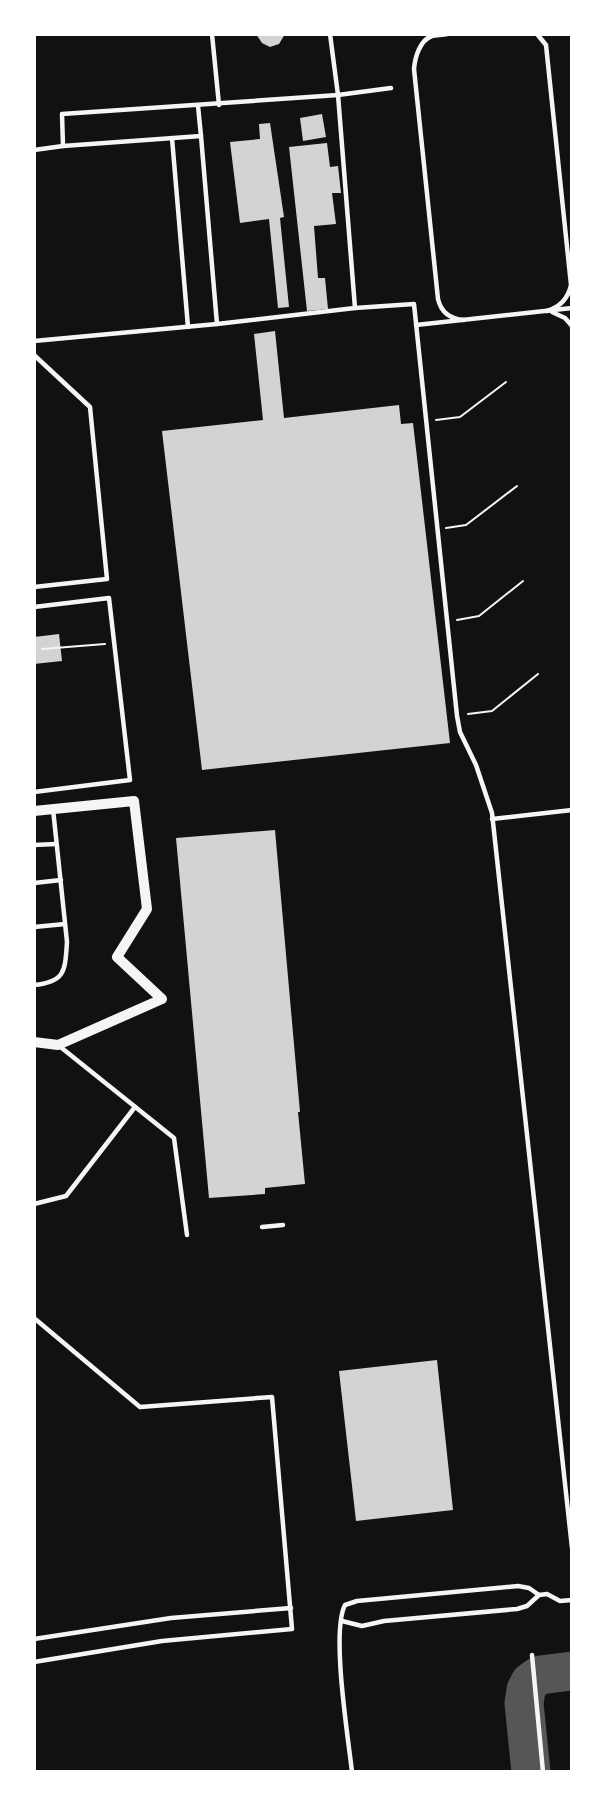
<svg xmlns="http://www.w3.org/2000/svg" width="606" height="1806" viewBox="0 0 606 1806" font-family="'Public Sans',sans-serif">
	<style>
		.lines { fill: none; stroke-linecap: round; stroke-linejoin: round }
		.taxiway { stroke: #565656; stroke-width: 39 }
		.building { fill: #d3d3d3 }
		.path { stroke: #f5f5f5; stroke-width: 2 }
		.service { stroke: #f5f5f5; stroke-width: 4.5 }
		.tertiary { stroke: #f5f5f5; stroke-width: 10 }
	</style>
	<rect width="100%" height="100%" fill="#111"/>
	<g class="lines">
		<polyline class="taxiway" points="531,1772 524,1703 526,1690 530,1682 540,1675 572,1671"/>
	</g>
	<g class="building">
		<polygon points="256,34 285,34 279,44 270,47 262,43"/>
		<polygon points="322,114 326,137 303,141 300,118"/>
		<polygon points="270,123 284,217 280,218 289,307 278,308 269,219 240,223 230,142 260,139 259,124"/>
		<polygon points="327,143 330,167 338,166 341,193 332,193 336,224 314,226 318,278 325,278 328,309 307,311 289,147"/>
		<polygon points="275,331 284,418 399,405 401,424 413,423 450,743 202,770 162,431 263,420 254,334"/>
		<polygon points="59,634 62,661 34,664 34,637"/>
		<polygon points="275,830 300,1112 298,1112 305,1184 265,1188 265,1194 209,1198 176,838"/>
		<polygon points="437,1360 453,1510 356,1521 339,1371"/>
	</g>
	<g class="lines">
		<g class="path">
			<polyline points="436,420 460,417 506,382"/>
			<polyline points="446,528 466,525 517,486"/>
			<polyline points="457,620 479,616 523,581"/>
			<polyline points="42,649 105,644"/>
			<polyline points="468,714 492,711 538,674"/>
		</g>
		<g class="service">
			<polyline points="212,34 219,105"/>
			<polyline points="330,34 338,95 355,308"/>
			<path d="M447 34C443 35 436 35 432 36 420 40 415 57 414 69L438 299C441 312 450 319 464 320"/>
			<path d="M537 34 546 45 571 285C568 299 560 307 547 311"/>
			<polyline points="198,106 201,136"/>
			<polyline points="172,138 188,327"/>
			<polyline points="63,146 62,114 338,95 391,88"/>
			<polyline points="34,150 63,146 201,136 217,324 34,341"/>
			<polyline points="552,312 565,318 572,326"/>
			<polyline points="217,324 355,308 414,304 457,716 460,732 476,765 492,813 572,1548"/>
			<polyline points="416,325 572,308"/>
			<polyline points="34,355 90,407 107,579 34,587"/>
			<polyline points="34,607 109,598 130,780 34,792"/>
			<polyline points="492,819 572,810"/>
			<polyline points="34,845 56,844"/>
			<polyline points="34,883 61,880"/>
			<polyline points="34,927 65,924"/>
			<path d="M34 985C66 982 65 970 67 942L53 809"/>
			<polyline points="58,1045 174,1138 187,1235"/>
			<polyline points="34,1204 66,1196 135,1107"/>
			<polyline points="262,1227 283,1225"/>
			<polyline points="34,1318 140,1407 272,1397 292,1629 162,1641 34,1662"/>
			<polyline points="342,1621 362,1626 384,1621 517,1609 527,1606 539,1595"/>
			<polyline points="34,1639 171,1618 291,1608"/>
			<polyline points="532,1655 543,1772"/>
			<path d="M352 1772C348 1736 331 1632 345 1605L357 1601 518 1586 529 1588 539 1595 547 1594 560 1601 572 1600"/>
		</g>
		<polyline class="tertiary" points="34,811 134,801 147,909 117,957 162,999 58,1045 34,1042"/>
	</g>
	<rect width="606" height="1806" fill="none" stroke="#ffffff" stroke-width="72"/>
</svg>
